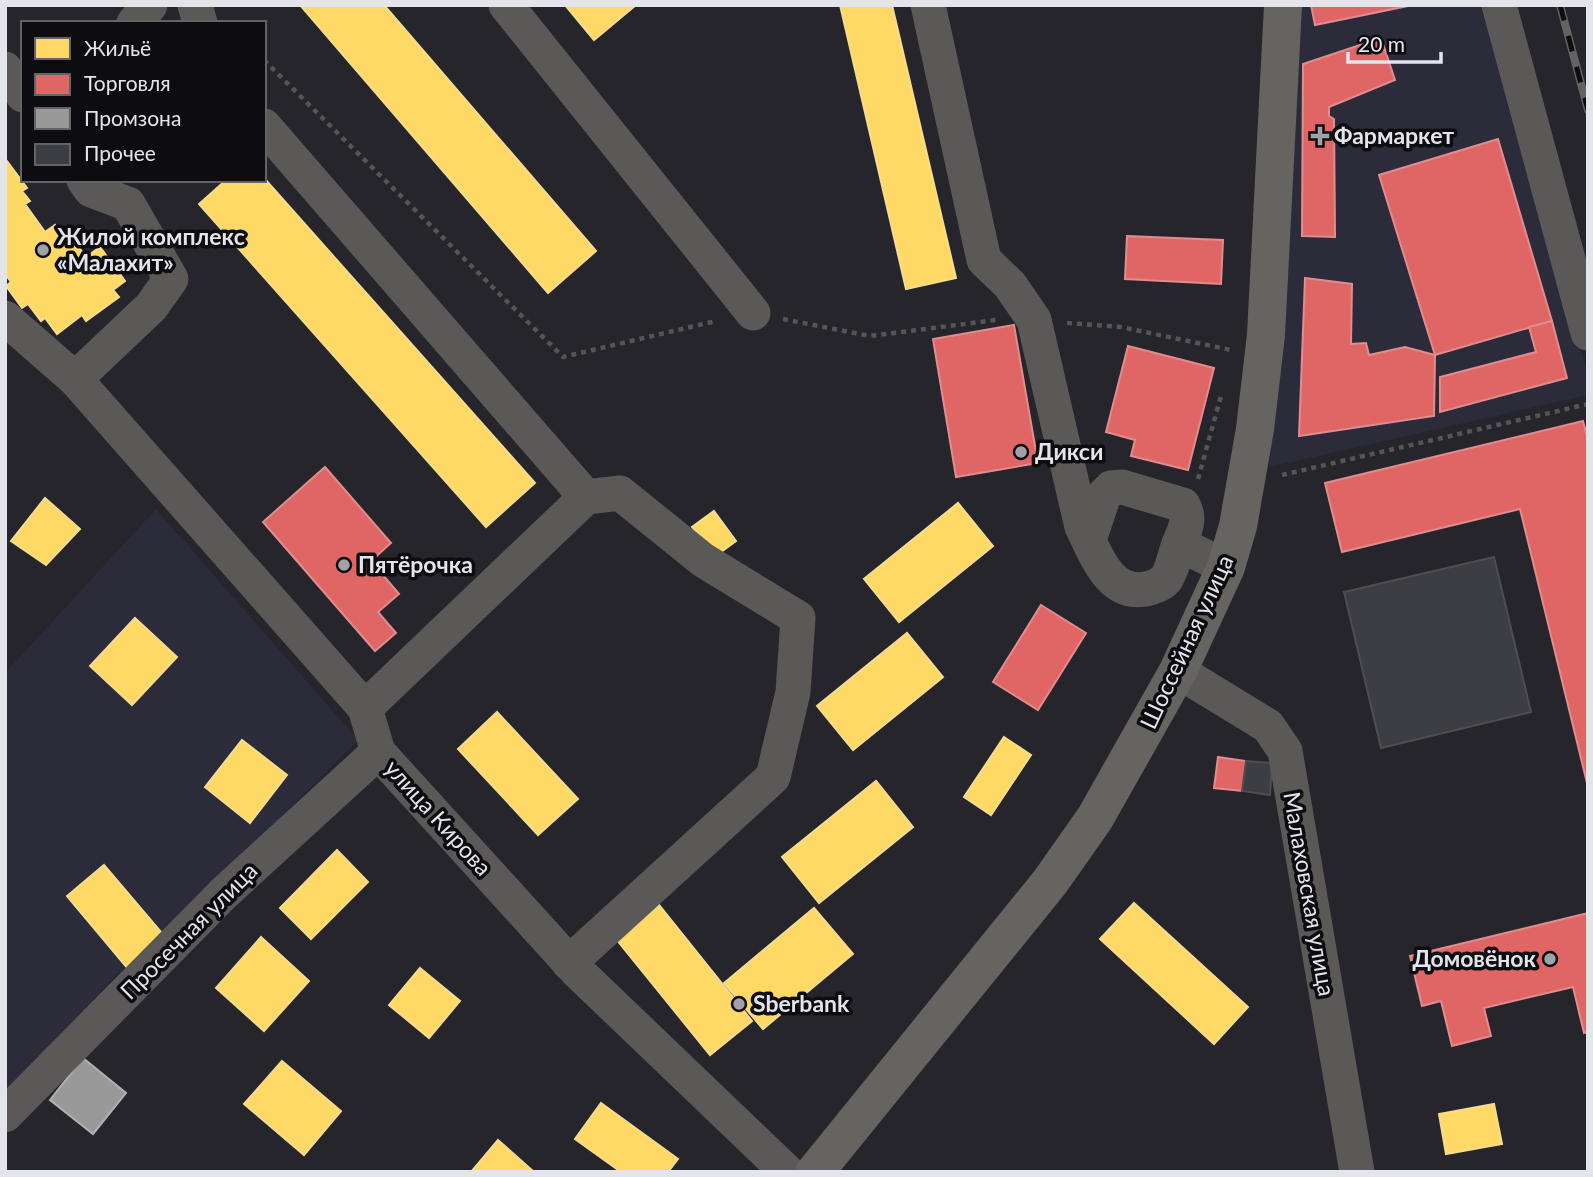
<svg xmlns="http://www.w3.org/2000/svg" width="1593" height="1177" viewBox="0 0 1593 1177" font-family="Lato,sans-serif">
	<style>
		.built { fill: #2b2b3a }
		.homes { fill: #ffd966; stroke: #f7dc8e; stroke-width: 2 }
		.shops { fill: #e06666; stroke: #e18c8e; stroke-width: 2 }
		.industry { fill: #999; stroke: #b0b0b2; stroke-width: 2 }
		.building { fill: #3d3d44; stroke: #4d4d52; stroke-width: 2 }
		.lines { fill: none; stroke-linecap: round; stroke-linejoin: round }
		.path { stroke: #565556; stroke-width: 4.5; stroke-dasharray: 5 5; stroke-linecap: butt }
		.minor { stroke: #5a5958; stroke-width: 35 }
		.major { stroke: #666460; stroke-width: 38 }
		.rail-casing { stroke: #636363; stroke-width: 8 }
		.rail { stroke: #0d0d11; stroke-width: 5; stroke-dasharray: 16; stroke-linecap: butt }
		.poi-dot { fill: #a1a1a8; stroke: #0d0d11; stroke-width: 2.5 }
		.labels { text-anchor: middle; stroke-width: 7; stroke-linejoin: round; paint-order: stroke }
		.poi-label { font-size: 23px; font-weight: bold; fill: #e4e4eb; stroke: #0d0d11; text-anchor: start }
		.street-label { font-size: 23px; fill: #e4e4eb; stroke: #0d0d11 }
	</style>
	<rect width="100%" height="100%" fill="#25252b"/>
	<g class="built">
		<polygon points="1294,5 1491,5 1588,378 1588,395 1270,467"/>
		<polygon points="156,509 358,740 160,938 124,966 10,1093 5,1089 5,673"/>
	</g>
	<g class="homes">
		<polygon points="300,5 384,5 596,251 548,293"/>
		<polygon points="565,5 636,5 594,40"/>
		<polygon points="840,5 892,5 956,278 906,289"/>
		<polygon points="7,161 27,188 22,191 30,201 25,204 45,232 55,225 63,236 68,232 83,253 78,257 81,261 100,247 125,281 113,290 119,297 86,321 82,315 57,334 45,318 41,321 28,304 22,308 6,286 11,282 5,274 5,162"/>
		<polygon points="264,178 535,483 486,527 199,204 226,180 264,180"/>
		<polygon points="45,498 80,529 46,565 11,541"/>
		<polygon points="958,503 993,546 899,622 864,579"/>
		<polygon points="714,511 736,541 714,557 692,527"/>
		<polygon points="135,618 177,657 132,705 90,666"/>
		<polygon points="907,633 943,677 853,750 817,706"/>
		<polygon points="497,712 578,799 538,835 458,749"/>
		<polygon points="1004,737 1031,755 991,815 964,797"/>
		<polygon points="242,740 287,775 250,823 205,787"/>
		<polygon points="876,781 913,827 819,903 782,857"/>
		<polygon points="337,850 368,882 311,939 280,908"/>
		<polygon points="104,865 166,938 129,970 67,896"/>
		<polygon points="1134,903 1248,1007 1214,1044 1100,939"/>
		<polygon points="659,905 752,1021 710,1055 616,939"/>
		<polygon points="814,908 853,954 763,1029 724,983"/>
		<polygon points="261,937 309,981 264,1031 216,988"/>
		<polygon points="420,968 460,1001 429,1038 389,1005"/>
		<polygon points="282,1061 341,1111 304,1155 244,1104"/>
		<polygon points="601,1103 678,1159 668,1172 621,1172 575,1139"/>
		<polygon points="1494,1104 1502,1144 1446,1154 1439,1114"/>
		<polygon points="498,1140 534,1172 471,1172"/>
	</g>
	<g class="shops">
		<polygon points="1311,5 1413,5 1315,25"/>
		<polygon points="1381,38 1395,80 1329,107 1329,116 1334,119 1335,237 1302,236 1303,64"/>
		<polygon points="1498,139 1552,321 1435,355 1379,175"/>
		<polygon points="1127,236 1223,240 1221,284 1125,279"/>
		<polygon points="1305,278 1352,284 1351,344 1366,343 1369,355 1405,347 1435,355 1434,416 1299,436"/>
		<polygon points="1552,321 1567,378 1440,412 1440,377 1536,352 1529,327"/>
		<polygon points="1014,325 1038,463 956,477 933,339"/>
		<polygon points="1128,346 1214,368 1188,470 1131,456 1135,440 1106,432"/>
		<polygon points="1583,421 1588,440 1588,787 1520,509 1342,552 1325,483"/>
		<polygon points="325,467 391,543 371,561 399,594 378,612 396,633 375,651 263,522"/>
		<polygon points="1041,605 1086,633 1038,710 993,682"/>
		<polygon points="1218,757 1246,761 1242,791 1214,788"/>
		<polygon points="1588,913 1588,1032 1584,1033 1573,987 1484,1008 1491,1036 1452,1046 1441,1001 1422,1006 1410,956"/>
	</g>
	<polygon class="industry" points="83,1058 126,1093 93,1134 50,1100"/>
	<g class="building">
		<polygon points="1494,557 1531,712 1381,748 1344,592"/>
		<polygon points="1246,761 1272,763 1270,795 1242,791"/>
	</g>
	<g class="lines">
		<g class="path">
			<polyline points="264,60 563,357 716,321"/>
			<polyline points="783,319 870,336 996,320"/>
			<polyline points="1067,323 1121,327 1231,350"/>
			<polyline points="1282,475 1588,404"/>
			<polyline points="1198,479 1221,396"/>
		</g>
		<g class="minor">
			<polyline points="195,5 200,23"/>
			<polyline points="506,5 753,313"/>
			<path d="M928 5 984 260 1010 285 1034 320 1082 527C1096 554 1109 596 1146 589 1152 588 1162 584 1166 579 1172 571 1175 554 1179 544L1226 567"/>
			<polyline points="1499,5 1588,333"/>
			<polyline points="134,23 150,5"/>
			<polyline points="5,69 23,95"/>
			<polyline points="264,126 586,497"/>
			<polyline points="5,318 75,379 365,708 378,752 577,971 787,1172"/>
			<polyline points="75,379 151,307 171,279 128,204 91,190 84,180"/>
			<path d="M1089 540 1104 495 1111 488 1122 487 1183 505C1191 519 1185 530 1179 544"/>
			<polyline points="1178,671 1268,726 1285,751 1357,1172"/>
			<polyline points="365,708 586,497 620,493 703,560 798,618 793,692 773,777 569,963"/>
			<polyline points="5,1115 223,894 378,752"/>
		</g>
		<polyline class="major" points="815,1172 1050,882 1095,818 1178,671 1226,567 1238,526 1255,429 1266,335 1283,5"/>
		<g class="rail-casing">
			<polyline id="rail" points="1560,5 1588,110"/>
		</g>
		<use href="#rail" class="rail"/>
	</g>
	<g class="poi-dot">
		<path d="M1316.5 125.5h7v7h7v7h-7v7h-7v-7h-7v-7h7z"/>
		<circle cx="43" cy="250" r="7"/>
		<circle cx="1021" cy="452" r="7"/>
		<circle cx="344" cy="565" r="7"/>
		<circle cx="1550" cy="959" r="7"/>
		<circle cx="739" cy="1004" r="7"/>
	</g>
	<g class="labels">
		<g class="poi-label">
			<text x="1334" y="144">Фармаркет</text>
			<text x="57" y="245">Жилой комплекс<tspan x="57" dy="26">«Малахит»</tspan></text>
			<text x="1035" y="460">Дикси</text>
			<text x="358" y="573">Пятёрочка</text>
			<text x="1536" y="967" text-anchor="end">Домовёнок</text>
			<text x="753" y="1012">Sberbank</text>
		</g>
		<g class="street-label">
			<text transform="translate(1187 642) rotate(-65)" y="8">Шоссейная улица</text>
			<text transform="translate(438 818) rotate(48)" y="8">улица Кирова</text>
			<text transform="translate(1309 894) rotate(80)" y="8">Малаховская улица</text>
			<text transform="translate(189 931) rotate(-45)" y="8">Просечная улица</text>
		</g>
	</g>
	<rect width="1593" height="1177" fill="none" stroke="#e4e4eb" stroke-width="14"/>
	<rect x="21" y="21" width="245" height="161" fill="#0d0d11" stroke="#636368" stroke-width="2"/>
	<rect x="35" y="38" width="35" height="21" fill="#ffd966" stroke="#636368" stroke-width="2"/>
	<text x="84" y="56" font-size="21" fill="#e4e4eb">Жильё</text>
	<rect x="35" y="74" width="35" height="21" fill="#e06666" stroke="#636368" stroke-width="2"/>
	<text x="84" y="91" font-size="21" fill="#e4e4eb">Торговля</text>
	<rect x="35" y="108" width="35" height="21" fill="#999999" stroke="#636368" stroke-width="2"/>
	<text x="84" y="126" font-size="21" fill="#e4e4eb">Промзона</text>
	<rect x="35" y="144" width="35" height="21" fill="#3d3d44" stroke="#636368" stroke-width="2"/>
	<text x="84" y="161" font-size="21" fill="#e4e4eb">Прочее</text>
	<path d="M1348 52v10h93v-10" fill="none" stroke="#e4e4eb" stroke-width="3.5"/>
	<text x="1358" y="52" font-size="21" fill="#e4e4eb" stroke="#0d0d11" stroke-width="5" paint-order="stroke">20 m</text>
</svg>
